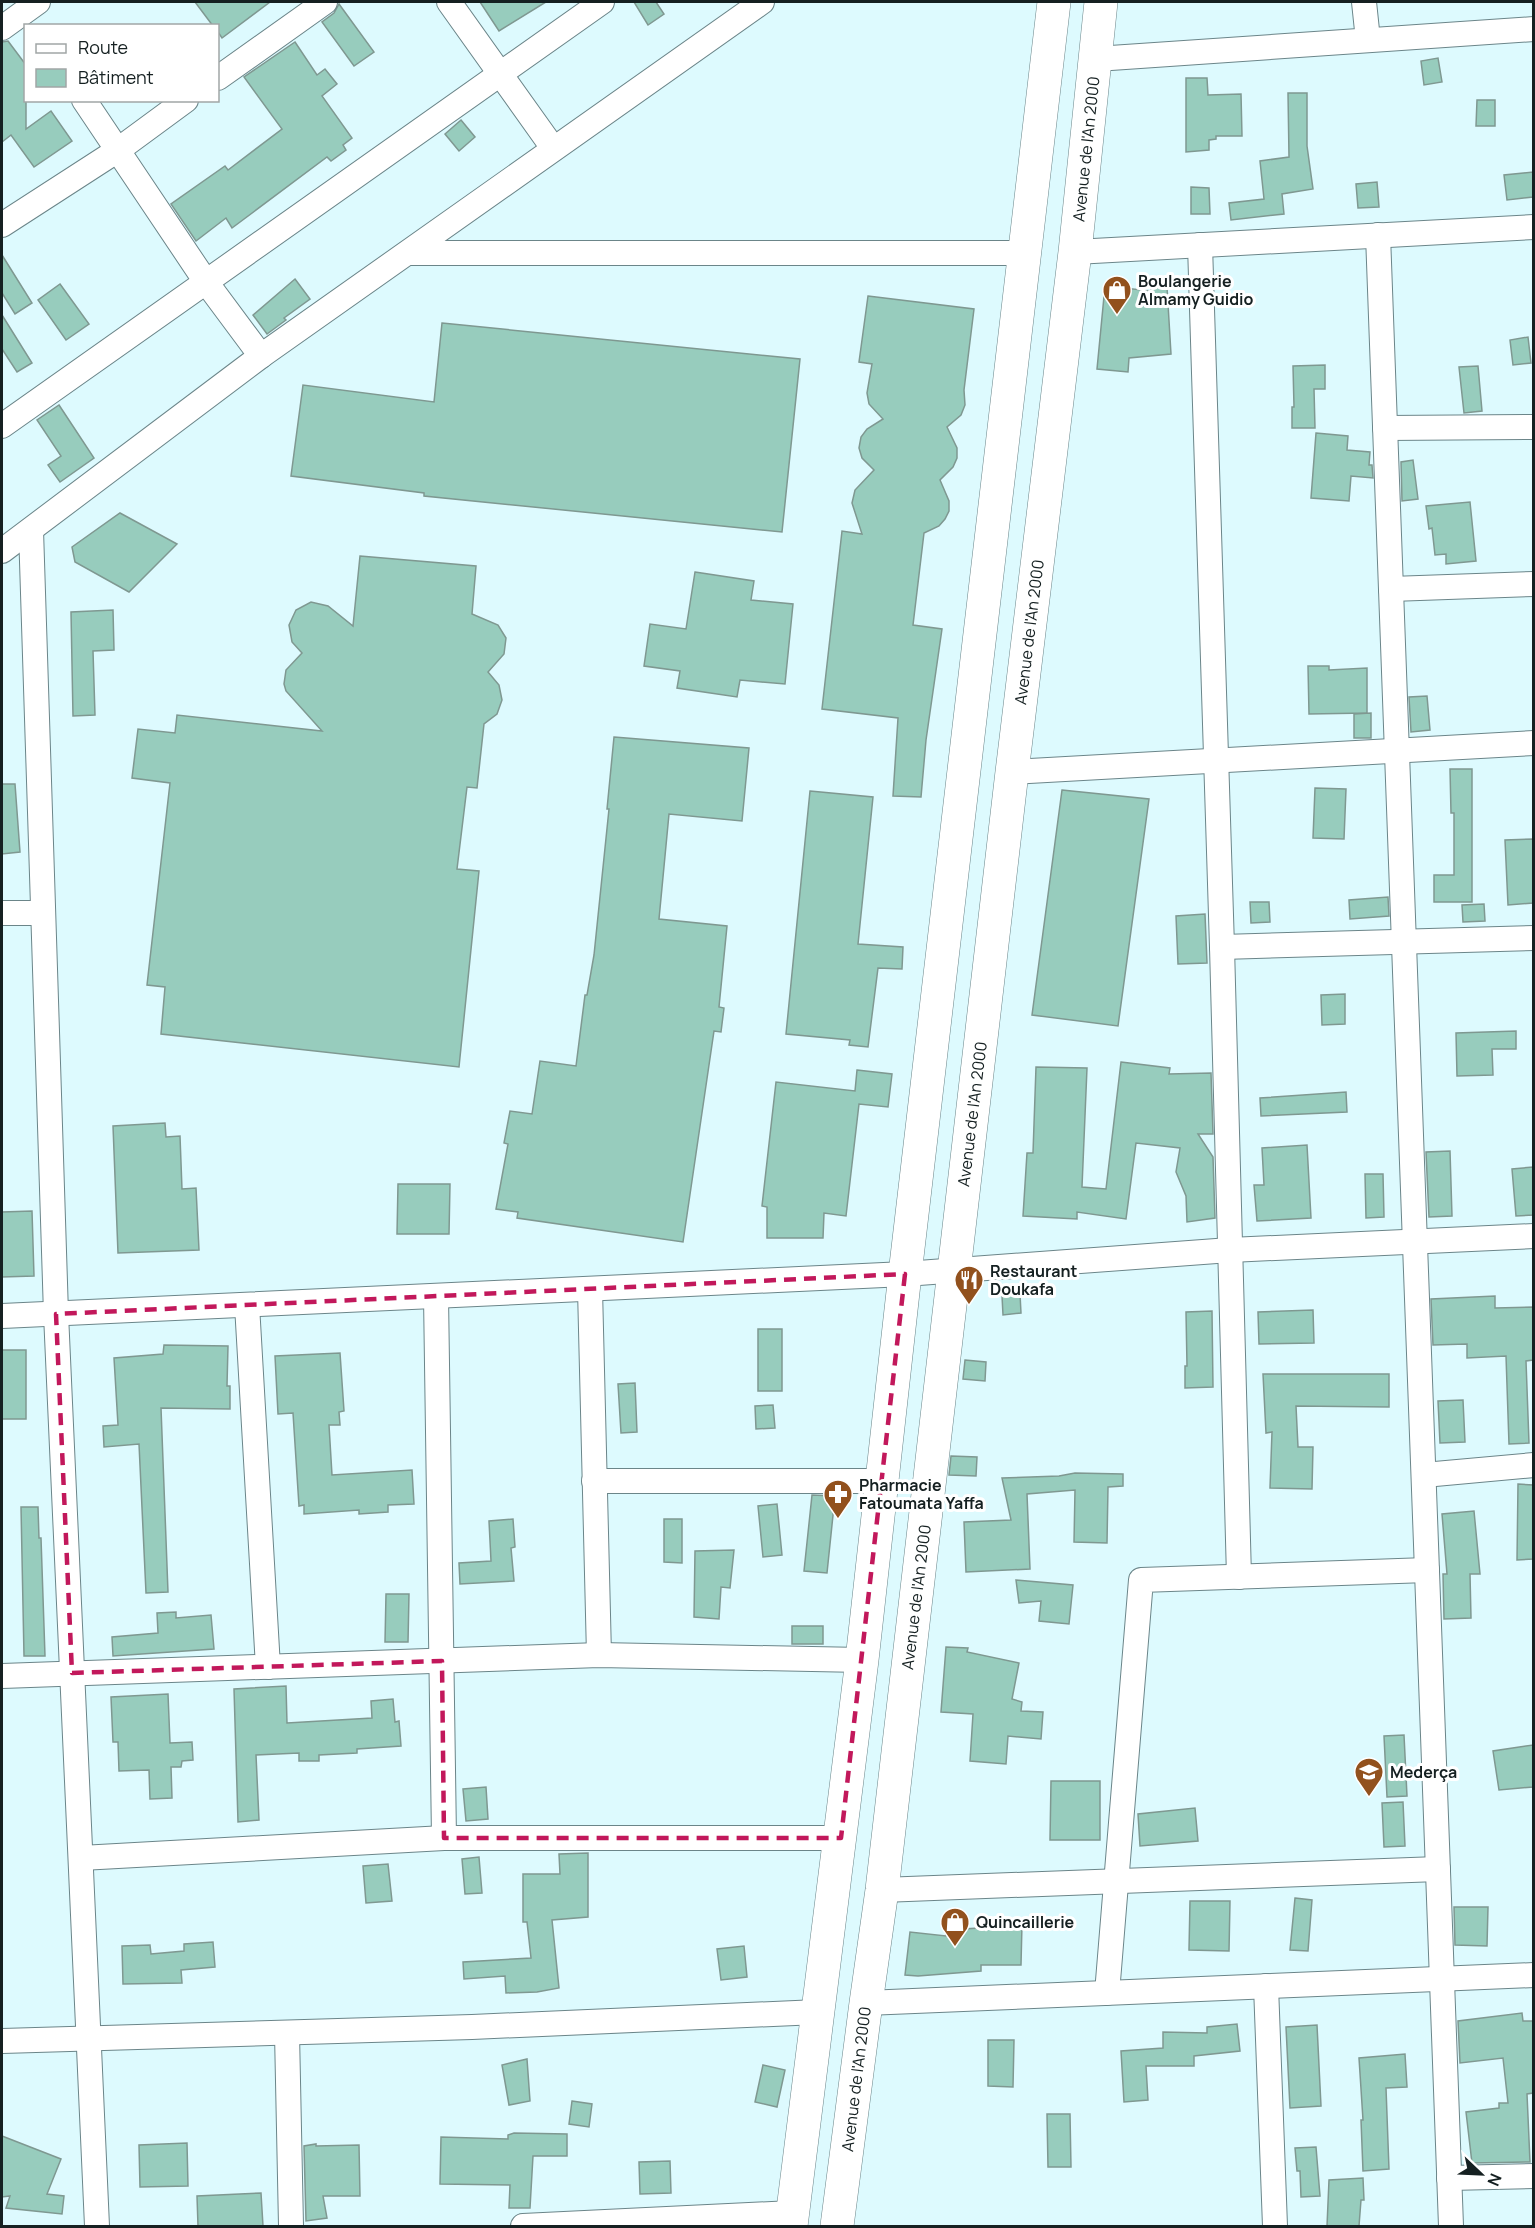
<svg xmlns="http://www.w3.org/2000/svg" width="1535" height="2228" viewBox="0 0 1535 2228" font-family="Manrope,sans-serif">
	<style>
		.building { fill: #97ccbd; stroke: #7f9891; stroke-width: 1.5 }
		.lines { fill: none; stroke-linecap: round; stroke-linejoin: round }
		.minor-casing { stroke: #6b8589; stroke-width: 26 }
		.primary-casing { stroke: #6b8589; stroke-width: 34 }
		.minor { stroke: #fff; stroke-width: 24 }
		.primary { stroke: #fff; stroke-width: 33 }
		.marked { fill: none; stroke: #c2185b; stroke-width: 4.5; stroke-dasharray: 12 8; stroke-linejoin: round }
		.labels { text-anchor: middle; stroke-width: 6; stroke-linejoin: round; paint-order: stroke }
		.street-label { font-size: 16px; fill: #152021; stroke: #fff }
		.poi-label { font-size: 16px; font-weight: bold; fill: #152021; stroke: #fff; text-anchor: start }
	</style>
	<rect width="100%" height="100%" fill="#ddfafe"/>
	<g class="building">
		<polygon points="195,2 270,2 222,38 218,32 218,26 213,26"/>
		<polygon points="480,2 546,2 499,31"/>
		<polygon points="634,2 656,2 664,14 648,25"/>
		<polygon points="339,4 374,52 354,66 322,22 334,13"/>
		<polygon points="8,41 26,65 26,129 51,111 72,141 34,167 11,135 2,142 2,42"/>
		<polygon points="295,42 317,75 325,69 337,84 322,96 352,138 343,145 346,150 331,161 327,157 232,228 226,218 196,241 171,204 225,166 228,170 282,129 244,77"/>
		<polygon points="1438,58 1442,82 1424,85 1421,61"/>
		<polygon points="1186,78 1207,78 1208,95 1241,94 1242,136 1216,136 1216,139 1209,140 1209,150 1186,152"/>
		<polygon points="1288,93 1307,93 1307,146 1313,189 1282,194 1284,214 1231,220 1229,203 1264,199 1260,161 1289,157"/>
		<polygon points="1477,100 1495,100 1495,126 1476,126"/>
		<polygon points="461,120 475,137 459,151 445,134"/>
		<polygon points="1533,172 1533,197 1507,200 1504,175"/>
		<polygon points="1377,182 1379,207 1358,208 1356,184"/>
		<polygon points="1191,187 1209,188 1210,214 1191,214"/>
		<polygon points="2,255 32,303 15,314 2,293"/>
		<polygon points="295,279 310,299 284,318 286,320 267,334 253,315"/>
		<polygon points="60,284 89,324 66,340 38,300"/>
		<polygon points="1105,286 1151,291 1151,288 1167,287 1171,354 1129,358 1128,372 1097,369"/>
		<polygon points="868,296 974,309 964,390 965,405 961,415 947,427 957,448 957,458 953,467 940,480 949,501 949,511 945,519 939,526 924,533 913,625 942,629 926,740 921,797 893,796 898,718 822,709 842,531 862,534 852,503 855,490 874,470 862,458 859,448 861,437 867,429 883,419 869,404 867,393 872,364 859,362"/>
		<polygon points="2,315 32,363 17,372 2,349"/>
		<polygon points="442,323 800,359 782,532 424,496 424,493 291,476 303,385 434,402"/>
		<polygon points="1528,337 1531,363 1513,365 1510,340"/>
		<polygon points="1325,365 1325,389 1314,389 1315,428 1292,428 1292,407 1294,407 1293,366"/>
		<polygon points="1478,366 1482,411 1464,413 1459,367"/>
		<polygon points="59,405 94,458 60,482 48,465 61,456 37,420"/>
		<polygon points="1316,433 1348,436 1347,450 1370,452 1369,465 1372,465 1373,478 1351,476 1349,501 1311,498"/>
		<polygon points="1413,460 1418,499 1402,501 1401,462"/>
		<polygon points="1470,502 1476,561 1446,564 1446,554 1435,555 1432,528 1429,529 1426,506"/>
		<polygon points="120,513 177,544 129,592 75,562 72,547"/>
		<polygon points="360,556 476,566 472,614 498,625 506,638 504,654 488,672 499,685 502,700 497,714 484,724 477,788 467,787 457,869 479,871 459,1067 161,1034 165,987 147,985 170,783 132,778 138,729 175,733 177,715 322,731 286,691 284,684 286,670 302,653 292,642 289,625 296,610 311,602 328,606 353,626"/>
		<polygon points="695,572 754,581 751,600 793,604 785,684 740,680 737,697 677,688 680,671 644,666 650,624 686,629"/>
		<polygon points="113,610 114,650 93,651 95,715 73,716 71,612"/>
		<polygon points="1308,666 1329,666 1329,670 1367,668 1367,713 1309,714"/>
		<polygon points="1427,696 1430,730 1411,732 1409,697"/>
		<polygon points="1371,713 1371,738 1354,738 1354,714"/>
		<polygon points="614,737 749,748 742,821 669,814 659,919 727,926 719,1007 724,1008 721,1032 714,1031 683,1242 517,1218 518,1212 496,1209 508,1144 504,1143 510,1111 532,1114 540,1061 576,1066 585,995 587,995 594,955 609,809 607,809"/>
		<polygon points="1450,769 1472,769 1472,902 1434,902 1434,875 1454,875 1454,813 1451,813"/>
		<polygon points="2,784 15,784 20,852 2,854"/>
		<polygon points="1315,788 1346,789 1344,839 1313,838"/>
		<polygon points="1062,790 1149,799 1118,1026 1032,1015"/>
		<polygon points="810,791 873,797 858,944 903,947 902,969 878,968 868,1047 849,1045 850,1040 786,1034"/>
		<polygon points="1533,839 1533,903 1508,905 1505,840"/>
		<polygon points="1388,897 1389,916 1350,919 1349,900"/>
		<polygon points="1250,902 1269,902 1270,922 1251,923"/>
		<polygon points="1484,904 1485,921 1463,922 1462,905"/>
		<polygon points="1205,914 1207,963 1178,964 1176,916"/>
		<polygon points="1345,994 1345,1024 1322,1025 1321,995"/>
		<polygon points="1516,1031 1516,1049 1492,1049 1493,1075 1457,1076 1456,1033"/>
		<polygon points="1121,1062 1170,1068 1169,1074 1211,1073 1213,1134 1198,1134 1213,1157 1215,1218 1187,1222 1186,1196 1176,1172 1180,1148 1136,1143 1126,1219 1077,1212 1077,1219 1023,1216 1027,1153 1033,1153 1036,1067 1087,1068 1082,1187 1106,1189"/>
		<polygon points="857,1070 892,1074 888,1107 859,1104 846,1216 824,1213 823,1238 767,1238 767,1207 762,1206 776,1082 855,1091"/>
		<polygon points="1346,1092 1347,1112 1261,1116 1260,1098"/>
		<polygon points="165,1123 166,1137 180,1136 182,1189 196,1188 199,1250 118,1253 113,1126"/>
		<polygon points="1307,1145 1311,1218 1257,1221 1254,1185 1264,1185 1262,1148"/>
		<polygon points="1450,1151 1452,1216 1429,1217 1426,1152"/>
		<polygon points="1533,1167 1533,1215 1516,1216 1512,1169"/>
		<polygon points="1365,1174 1383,1174 1384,1217 1366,1218"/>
		<polygon points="398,1184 450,1184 449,1234 397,1234"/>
		<polygon points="32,1211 34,1276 2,1277 2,1212"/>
		<polygon points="1020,1294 1021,1313 1003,1315 1002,1296"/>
		<polygon points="1495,1296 1495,1308 1533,1307 1533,1360 1526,1361 1529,1443 1509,1444 1506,1356 1467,1358 1467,1344 1433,1345 1431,1299"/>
		<polygon points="1313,1310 1314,1343 1259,1344 1258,1312"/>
		<polygon points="1212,1311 1213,1387 1185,1388 1185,1366 1187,1366 1186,1312"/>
		<rect x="758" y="1329" width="24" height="62"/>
		<polygon points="164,1345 228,1346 227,1386 230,1386 230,1409 161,1408 168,1592 146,1593 139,1444 104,1447 103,1426 118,1425 114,1358 163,1354"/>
		<rect x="2" y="1350" width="24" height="69"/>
		<polygon points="340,1353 344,1411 339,1412 340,1425 329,1425 332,1475 412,1470 414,1504 388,1505 388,1512 359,1514 359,1510 304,1514 304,1505 299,1506 293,1413 278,1414 275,1356"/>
		<polygon points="965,1360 986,1362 985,1381 963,1379"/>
		<polygon points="1263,1374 1389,1374 1389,1407 1296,1406 1298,1447 1313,1447 1312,1489 1270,1488 1272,1432 1266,1433"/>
		<polygon points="635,1383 637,1432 621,1433 618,1384"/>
		<polygon points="1463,1400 1465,1442 1440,1443 1438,1401"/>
		<polygon points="773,1405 775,1428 756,1429 755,1406"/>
		<polygon points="951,1456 977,1457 976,1476 949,1475"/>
		<polygon points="1075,1473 1123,1474 1123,1486 1108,1487 1107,1543 1074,1542 1075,1490 1027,1494 1030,1569 966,1572 964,1522 1011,1520 1002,1478 1059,1476"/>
		<polygon points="1518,1484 1533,1485 1533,1559 1517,1560"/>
		<polygon points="812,1495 835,1496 827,1573 804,1571"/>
		<polygon points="777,1504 782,1555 763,1557 758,1506"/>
		<polygon points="21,1507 38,1507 39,1538 41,1538 45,1656 24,1656"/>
		<polygon points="1474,1511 1480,1574 1470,1574 1471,1618 1444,1619 1443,1574 1447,1574 1442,1514"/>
		<polygon points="513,1519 515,1547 511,1548 514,1581 460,1584 459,1563 491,1561 489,1521"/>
		<polygon points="664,1519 682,1519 682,1563 664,1562"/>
		<polygon points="734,1550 730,1588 721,1587 719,1619 694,1617 695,1551"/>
		<polygon points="1016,1580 1073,1585 1069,1624 1039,1621 1041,1601 1019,1603"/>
		<polygon points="386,1594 409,1594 408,1642 385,1642"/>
		<polygon points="176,1612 176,1618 211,1615 214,1649 113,1656 112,1637 158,1633 157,1613"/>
		<rect x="792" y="1626" width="31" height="18"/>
		<polygon points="946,1647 968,1648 967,1652 1019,1663 1012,1699 1022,1702 1021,1711 1043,1712 1041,1739 1008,1736 1006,1764 970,1761 973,1714 941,1712"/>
		<polygon points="286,1686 287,1723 372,1718 371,1701 393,1699 395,1722 399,1721 401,1746 357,1749 357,1753 319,1755 319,1761 299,1761 299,1753 256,1755 259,1820 238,1822 234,1689"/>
		<polygon points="168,1694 170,1743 192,1742 193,1760 182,1761 181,1767 171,1767 172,1798 150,1799 149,1770 119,1771 118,1742 113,1742 111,1697"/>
		<polygon points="1404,1735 1407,1796 1387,1797 1384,1736"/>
		<polygon points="1533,1745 1533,1787 1499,1790 1493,1751"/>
		<polygon points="1051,1781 1100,1781 1100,1840 1050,1840"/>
		<polygon points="486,1787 488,1819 466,1821 463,1789"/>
		<polygon points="1403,1802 1405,1846 1384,1847 1382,1803"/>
		<polygon points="1195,1808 1198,1841 1140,1846 1138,1814"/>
		<polygon points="588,1853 588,1917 552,1920 559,1988 537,1992 506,1993 505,1976 464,1979 463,1962 531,1958 527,1922 523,1922 523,1874 560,1874 559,1854"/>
		<polygon points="479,1857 482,1893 465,1894 462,1859"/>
		<polygon points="388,1864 392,1901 366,1903 363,1866"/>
		<polygon points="1295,1898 1312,1900 1308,1951 1290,1950"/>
		<polygon points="1190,1901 1230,1901 1229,1951 1189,1950"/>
		<polygon points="1454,1907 1488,1907 1487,1946 1455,1945"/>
		<polygon points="996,1924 1022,1924 1021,1965 981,1965 981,1971 918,1976 905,1975 910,1932 946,1936 946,1930 996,1927"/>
		<polygon points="213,1942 215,1967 181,1970 182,1983 123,1984 122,1946 150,1945 151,1954 184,1951 184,1944"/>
		<polygon points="744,1946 747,1977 721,1980 717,1949"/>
		<polygon points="1522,2013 1523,2021 1533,2021 1533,2093 1527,2094 1530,2162 1472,2163 1466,2112 1499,2108 1499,2103 1508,2103 1503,2058 1460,2063 1458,2021"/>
		<polygon points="1237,2024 1240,2051 1194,2056 1194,2066 1146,2066 1148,2100 1124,2102 1121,2051 1163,2048 1163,2032 1207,2033 1207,2027"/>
		<polygon points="1317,2025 1321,2106 1290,2108 1286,2027"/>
		<polygon points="988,2040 1014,2040 1013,2087 988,2086"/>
		<polygon points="1405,2054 1407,2087 1386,2088 1389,2169 1363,2171 1361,2120 1363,2120 1359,2058"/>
		<polygon points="527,2059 530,2101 509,2105 502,2065"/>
		<polygon points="763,2065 785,2070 777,2107 755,2102"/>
		<polygon points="572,2101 592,2104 589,2127 569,2124"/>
		<polygon points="1047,2114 1070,2114 1071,2167 1048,2167"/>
		<polygon points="514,2133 567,2134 567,2156 533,2156 530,2208 509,2208 510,2185 440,2184 441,2137 508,2139 508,2135"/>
		<polygon points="2,2136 61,2159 47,2194 64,2196 62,2214 6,2208 10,2196 2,2197"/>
		<polygon points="187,2143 188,2186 140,2187 139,2145"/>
		<polygon points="316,2144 316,2146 359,2145 360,2196 323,2196 327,2218 306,2221 304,2146"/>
		<polygon points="1316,2147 1320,2196 1301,2197 1300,2171 1297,2171 1295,2148"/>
		<polygon points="670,2161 671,2193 640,2194 639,2162"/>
		<polygon points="1363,2178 1364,2200 1361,2200 1359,2226 1327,2226 1329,2180"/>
		<polygon points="261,2193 263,2226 198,2226 197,2196"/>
	</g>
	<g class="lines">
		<g class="minor-casing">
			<g id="minor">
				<polyline points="449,2 553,148"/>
				<polyline points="1364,2 1368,40"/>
				<polyline points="2,28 38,2"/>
				<polyline points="1096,59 1534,29"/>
				<polyline points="218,78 325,2"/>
				<polyline points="84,100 206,282 261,356"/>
				<polyline points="2,225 118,150 186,100"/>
				<polyline points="1378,235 1451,2226"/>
				<polyline points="1200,245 1222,947 1239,1577"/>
				<polyline points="1075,252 1534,227"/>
				<polyline points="408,253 1024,253"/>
				<polyline points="2,426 602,2"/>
				<polyline points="1385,428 1534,427"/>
				<polyline points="31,530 56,1314 97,2226"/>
				<polyline points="2,551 261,356 762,2"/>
				<polyline points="1391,589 1534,584"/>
				<polyline points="1012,772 1534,743"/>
				<polyline points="2,913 43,913"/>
				<polyline points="1222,947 1534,938"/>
				<polyline points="590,1289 599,1655"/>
				<polyline points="436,1296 444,1838"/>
				<polyline points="247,1305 268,1667"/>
				<polyline points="2,1316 905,1274 1230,1250 1534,1236"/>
				<polyline points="1424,1475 1534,1465"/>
				<polyline points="594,1481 882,1481"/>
				<polyline points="2,1676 599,1655 862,1660"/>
				<polyline points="81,1858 444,1838 841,1838"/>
				<polyline points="882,1890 1438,1869"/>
				<polyline points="1266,1986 1275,2226"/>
				<polyline points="1107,1993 1141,1580 1427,1570"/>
				<polyline points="866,2003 1534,1975"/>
				<polyline points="287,2033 291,2226"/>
				<polyline points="2,2041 472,2027 818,2012"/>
				<polyline points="1449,2178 1534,2176"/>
				<polyline points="523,2226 792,2213"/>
			</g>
		</g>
		<g class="primary-casing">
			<g id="primary">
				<polyline points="791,2226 862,1660 905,1274 1054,2"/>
				<polyline points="837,2226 866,2003 882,1890 1012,772 1075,252 1101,2"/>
			</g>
		</g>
		<use href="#minor" class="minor"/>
		<use href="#primary" class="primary"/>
	</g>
	<path class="marked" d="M905 1274 841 1838H444L442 1661 72 1673 56 1314Z"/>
	<defs>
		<g id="shop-pin" transform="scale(1.5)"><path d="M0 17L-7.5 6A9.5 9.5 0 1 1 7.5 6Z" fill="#92511d" stroke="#fff"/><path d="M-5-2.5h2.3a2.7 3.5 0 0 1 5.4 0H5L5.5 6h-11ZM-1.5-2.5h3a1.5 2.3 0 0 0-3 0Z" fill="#fff"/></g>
		<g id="restaurant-pin" transform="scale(1.5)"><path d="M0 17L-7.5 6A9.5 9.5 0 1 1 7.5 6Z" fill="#92511d" stroke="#fff"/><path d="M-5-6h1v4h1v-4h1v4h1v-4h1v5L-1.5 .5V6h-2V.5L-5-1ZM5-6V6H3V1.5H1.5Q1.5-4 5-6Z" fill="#fff"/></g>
		<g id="pharmacy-pin" transform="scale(1.5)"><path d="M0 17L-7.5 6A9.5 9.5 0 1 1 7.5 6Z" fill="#92511d" stroke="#fff"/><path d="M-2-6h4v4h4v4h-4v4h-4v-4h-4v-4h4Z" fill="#fff"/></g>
		<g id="school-pin" transform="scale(1.5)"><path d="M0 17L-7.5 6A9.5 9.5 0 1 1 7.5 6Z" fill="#92511d" stroke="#fff"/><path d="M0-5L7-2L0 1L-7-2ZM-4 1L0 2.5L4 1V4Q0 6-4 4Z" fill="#fff"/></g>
	</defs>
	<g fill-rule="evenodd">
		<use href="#shop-pin" x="1117" y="290"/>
		<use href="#restaurant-pin" x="969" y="1280"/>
		<use href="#pharmacy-pin" x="838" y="1494"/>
		<use href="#school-pin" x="1369" y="1772"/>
		<use href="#shop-pin" x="955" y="1922"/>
	</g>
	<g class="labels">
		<g class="street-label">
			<text transform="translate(1086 149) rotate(-84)" y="6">Avenue de l'An 2000</text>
			<text transform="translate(1029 632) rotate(-83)" y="6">Avenue de l'An 2000</text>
			<text transform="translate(972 1114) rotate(-83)" y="6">Avenue de l'An 2000</text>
			<text transform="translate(916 1597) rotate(-83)" y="6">Avenue de l'An 2000</text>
			<text transform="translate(856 2079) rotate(-83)" y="6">Avenue de l'An 2000</text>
		</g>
		<g class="poi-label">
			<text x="1138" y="287">Boulangerie<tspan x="1138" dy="18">Almamy Guidio</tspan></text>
			<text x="990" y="1277">Restaurant<tspan x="990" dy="18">Doukafa</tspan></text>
			<text x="859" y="1491">Pharmacie<tspan x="859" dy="18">Fatoumata Yaffa</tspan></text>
			<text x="1390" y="1778">Mederça</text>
			<text x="976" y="1928">Quincaillerie</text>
		</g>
	</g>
	<rect width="1535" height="2228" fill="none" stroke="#152021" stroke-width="6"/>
	<rect x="24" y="24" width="195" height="78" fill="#ffffff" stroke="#a1a6a6" stroke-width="1.5"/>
	<rect x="36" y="44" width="30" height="9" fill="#ffffff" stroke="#a1a6a6" stroke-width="1.5"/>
	<text x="78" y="54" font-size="18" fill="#152021">Route</text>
	<rect x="36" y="69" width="30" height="18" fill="#97ccbd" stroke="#a1a6a6" stroke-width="1.5"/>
	<text x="78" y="84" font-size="18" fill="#152021">Bâtiment</text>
	<g transform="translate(1481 2174) rotate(113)" stroke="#ffffff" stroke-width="4.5" paint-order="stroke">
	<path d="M0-4.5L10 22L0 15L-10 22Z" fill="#152021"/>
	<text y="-9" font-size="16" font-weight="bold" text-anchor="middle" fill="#152021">N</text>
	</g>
</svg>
